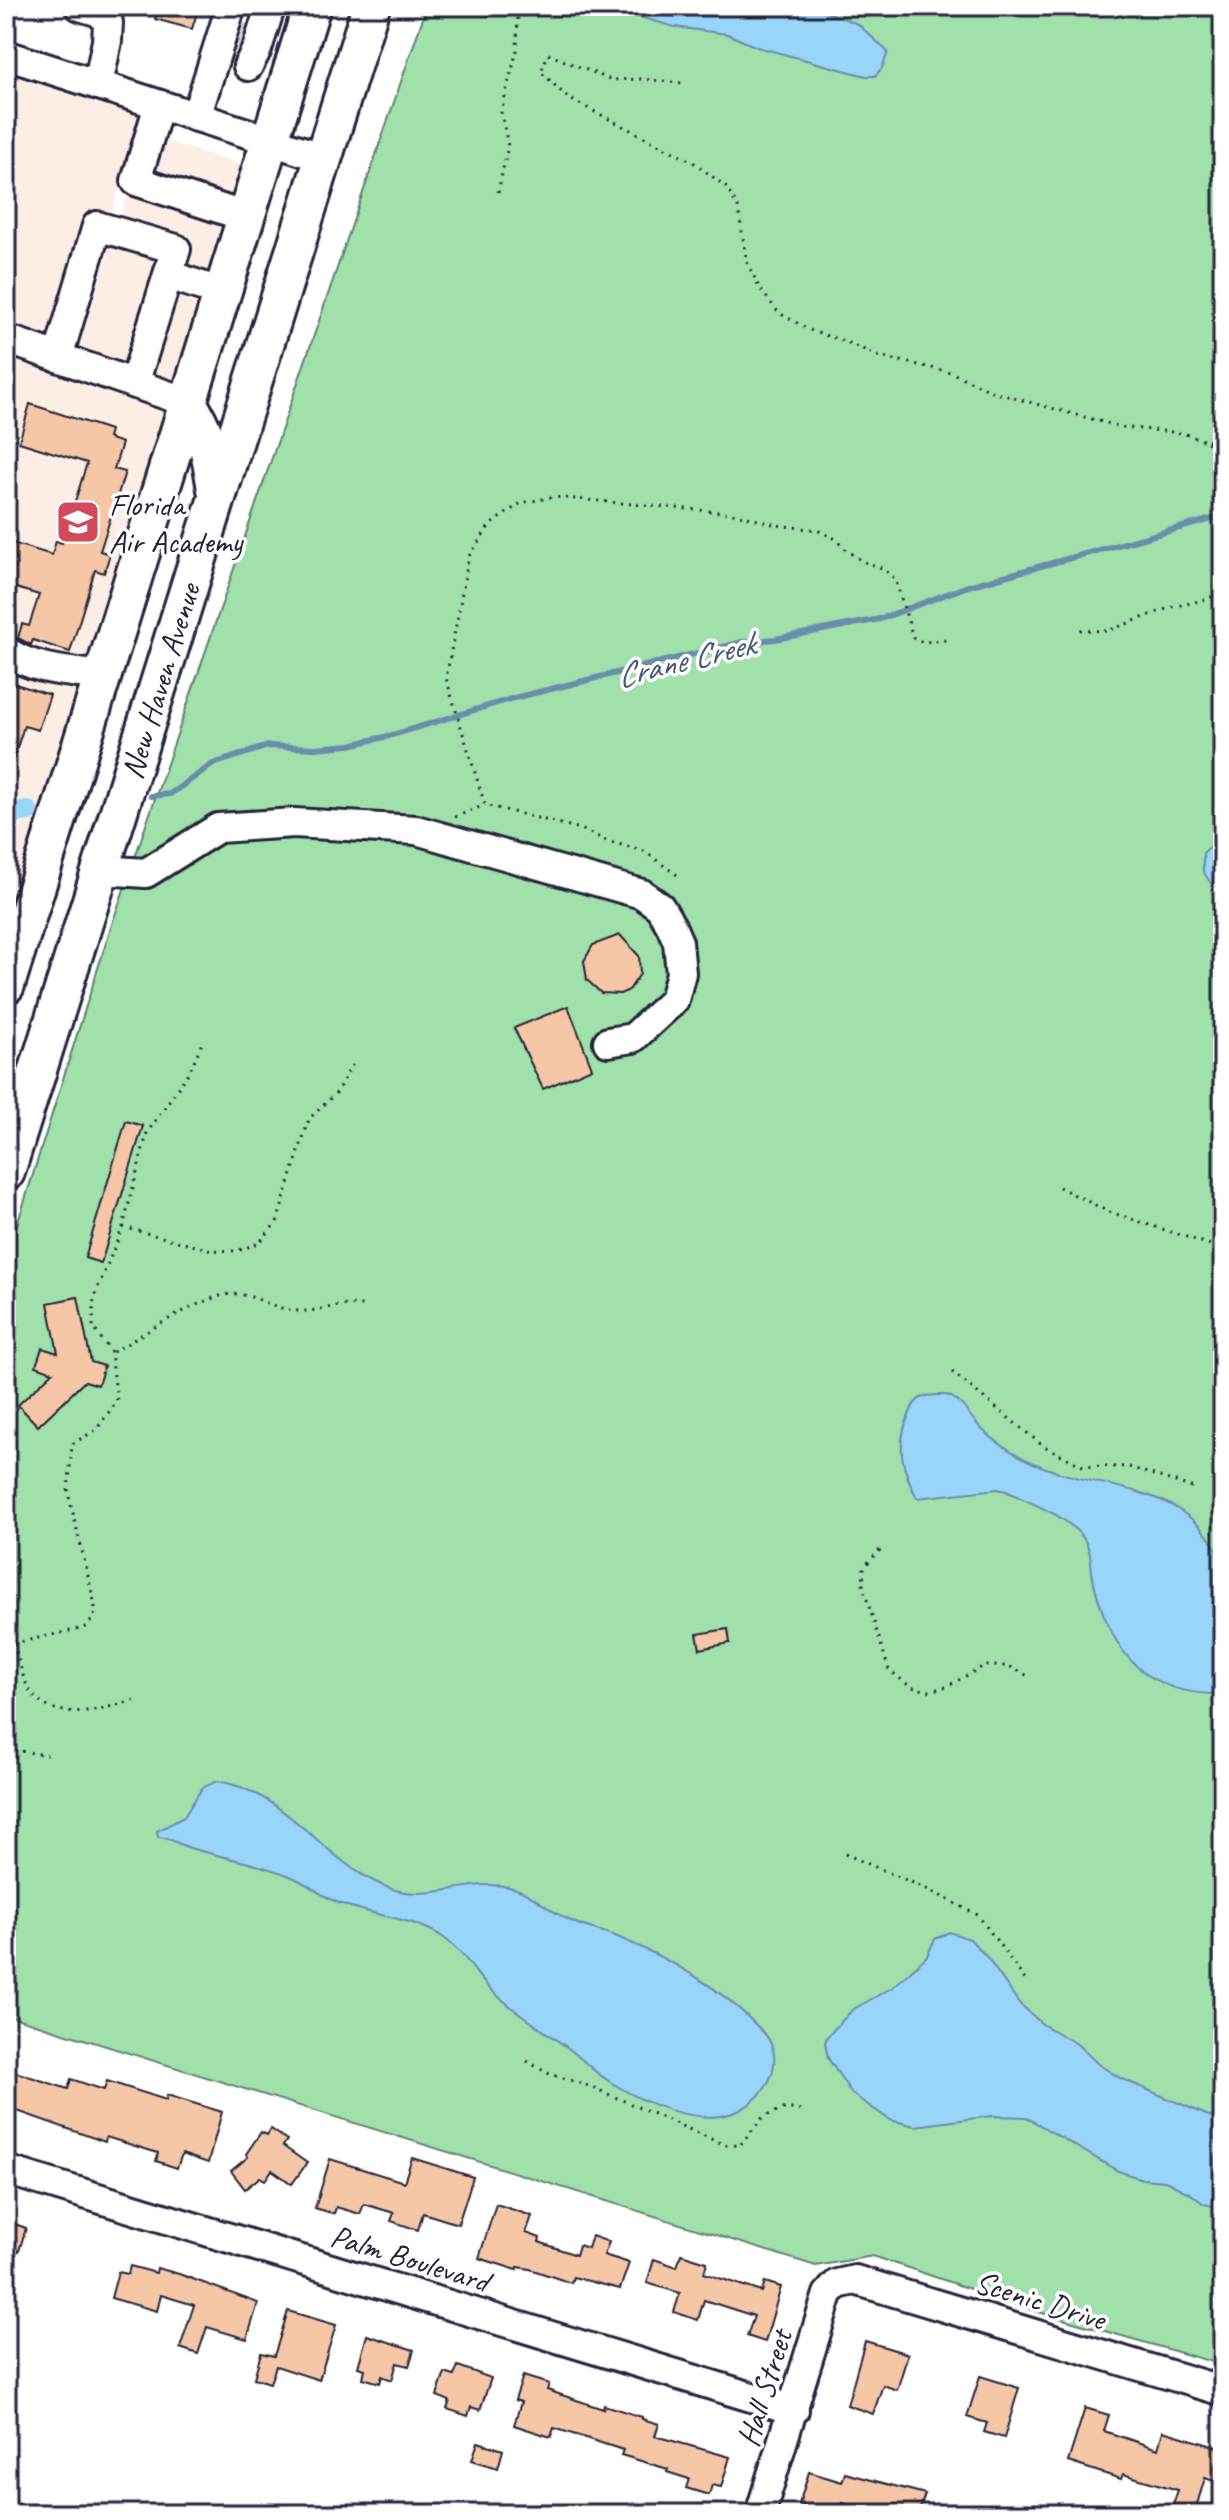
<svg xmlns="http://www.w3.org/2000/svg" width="1229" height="2520" viewBox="0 0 1229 2520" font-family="Caveat,sans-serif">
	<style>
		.built { fill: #fceee4 }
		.green { fill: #a0e0aa; stroke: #618172; stroke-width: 2 }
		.water { fill: #98d5f9; stroke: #698dad; stroke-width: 2 }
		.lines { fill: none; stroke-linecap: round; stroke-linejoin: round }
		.stream { stroke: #698dad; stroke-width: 6 }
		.canal { stroke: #98d5f9; stroke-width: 20 }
		.building { fill: #f6c7a6; stroke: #22223b; stroke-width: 2 }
		.minor-tunnel { stroke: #d3d3d8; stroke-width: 28; stroke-dasharray: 28 14; stroke-linecap: butt }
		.minor-casing { stroke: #22223b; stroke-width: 34 }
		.major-casing { stroke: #22223b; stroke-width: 42 }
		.path { stroke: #22223b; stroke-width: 3; stroke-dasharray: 2 6; stroke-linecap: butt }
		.minor { stroke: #fff; stroke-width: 28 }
		.major { stroke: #fff; stroke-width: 36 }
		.labels { text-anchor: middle; stroke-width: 7; stroke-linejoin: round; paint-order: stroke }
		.poi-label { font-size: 32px; fill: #22223b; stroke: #fff; text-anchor: start }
		.street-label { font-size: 32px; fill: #22223b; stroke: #fff }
		.water-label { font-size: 34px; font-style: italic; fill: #455874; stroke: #fff }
	</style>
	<rect width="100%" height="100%" fill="#fff"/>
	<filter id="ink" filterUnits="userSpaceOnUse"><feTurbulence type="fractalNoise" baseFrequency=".0125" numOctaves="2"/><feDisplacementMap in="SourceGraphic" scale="16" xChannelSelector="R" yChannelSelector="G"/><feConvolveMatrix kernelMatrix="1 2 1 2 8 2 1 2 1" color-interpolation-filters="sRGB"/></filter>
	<g filter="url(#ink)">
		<g class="built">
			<polygon points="6,55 147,101 65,359 187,402 6,985"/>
			<polygon points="146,135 245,166 176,389 76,355"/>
		</g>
		<polygon class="green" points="427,6 1223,6 1223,2365 1035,2311 873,2256 816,2266 6,2015 6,1260 110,930"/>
		<g class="water">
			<polygon points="616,6 811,6 858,24 888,52 882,68 875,76 866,76 757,47 727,34 675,27 629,14"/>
			<polygon points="1216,841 1223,842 1223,902 1203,871 1203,853"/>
			<path d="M946 1395C964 1400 971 1421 985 1432 996 1442 1012 1452 1025 1459 1098 1496 1184 1475 1223 1562V1694C1148 1696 1113 1656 1095 1587 1090 1571 1093 1552 1084 1539 1067 1515 1032 1504 1006 1491L998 1489 917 1498C902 1469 895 1444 910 1413 912 1407 915 1401 921 1398 928 1394 938 1395 946 1395Z"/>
			<path d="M217 1781C288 1791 326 1867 392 1889 432 1902 469 1878 509 1887 532 1892 548 1911 569 1920 584 1928 600 1930 615 1936 666 1957 717 1984 755 2024 760 2029 766 2034 769 2040 781 2061 771 2086 753 2101 713 2138 637 2101 600 2075 589 2067 579 2056 568 2048 543 2030 512 2010 490 1989 474 1973 465 1953 444 1938 414 1917 372 1916 339 1903 322 1897 308 1883 290 1876 258 1863 224 1858 190 1848 179 1845 170 1837 158 1837L157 1831 184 1817 202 1788Z"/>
			<polygon points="949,1932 970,1939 986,1956 1019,2003 1042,2024 1077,2044 1098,2064 1120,2078 1223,2122 1223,2208 1204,2204 1191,2194 1165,2181 1142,2179 1118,2171 1026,2117 992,2116 915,2126 890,2120 852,2094 828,2058 825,2043 827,2037 852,2010 893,1987 927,1956 935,1939"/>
		</g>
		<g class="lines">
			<polyline class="stream" points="151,796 170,794 213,764 268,746 315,748 350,745 389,736 514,698 743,642 775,639 880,619 968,586 1223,516"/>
			<polyline class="canal" points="6,814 28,811"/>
		</g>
		<g class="building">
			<polygon points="159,6 199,6 192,29 155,19"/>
			<polygon points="30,404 110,430 108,438 122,443 114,469 125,472 100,551 110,554 104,573 95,570 70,652 33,640 31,645 18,638 22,624 29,626 39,595 6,585 6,541 52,555 56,541 62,543 87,463 19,442"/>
			<polygon points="6,681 50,695 38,730 24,726 9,773 6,773"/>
			<polygon points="620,935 639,956 640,974 629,990 620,994 601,993 587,980 584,961 593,945"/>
			<polygon points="568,1006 592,1068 543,1089 514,1028"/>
			<polygon points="126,1121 143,1126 101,1263 85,1258"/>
			<polygon points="78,1297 91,1362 104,1366 98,1385 85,1381 38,1426 18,1405 53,1372 36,1366 42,1348 58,1353 48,1303"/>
			<polygon points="728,1629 730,1643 700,1649 697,1634"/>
			<polygon points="6,2069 68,2089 71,2079 104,2090 107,2081 166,2100 167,2095 222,2112 208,2163 182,2154 177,2168 156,2161 158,2153 106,2137 105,2142 6,2107"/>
			<polygon points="271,2129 287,2140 283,2146 307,2163 292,2184 272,2170 265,2180 260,2177 245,2189 231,2171 248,2157 246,2154 261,2132 267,2135"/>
			<polygon points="412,2158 473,2177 458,2224 423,2213 418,2230 391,2221 394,2213 364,2204 360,2214 336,2207 334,2214 315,2208 330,2159 404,2182"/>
			<polygon points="496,2204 532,2216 526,2233 540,2238 539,2242 576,2255 579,2245 588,2248 592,2236 609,2242 604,2255 629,2263 620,2289 573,2277 571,2283 530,2269 518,2267 517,2270 479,2258"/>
			<polygon points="6,2221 26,2228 19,2251 6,2247"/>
			<polygon points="681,2254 707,2262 704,2273 762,2292 765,2282 781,2287 765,2342 747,2336 754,2316 704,2300 698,2320 674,2312 680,2293 647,2283 654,2259 677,2267"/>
			<polygon points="130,2266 156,2273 157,2268 179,2274 258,2303 247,2339 207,2327 198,2354 180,2348 194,2305 161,2295 157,2311 111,2298 118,2272 128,2274"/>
			<polygon points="288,2311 336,2325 319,2380 276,2366 270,2383 254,2378 261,2353 274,2356"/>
			<polygon points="367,2335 414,2350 409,2366 397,2363 392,2380 382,2376 380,2383 363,2378 365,2369 358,2367"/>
			<polygon points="865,2341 908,2354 897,2390 883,2385 873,2414 847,2405"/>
			<polygon points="458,2366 491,2378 480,2410 471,2407 468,2416 447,2409 450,2401 437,2396 445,2373 454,2376"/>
			<polygon points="523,2376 549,2384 547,2390 603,2409 604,2405 642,2417 642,2419 659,2424 655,2436 730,2457 721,2487 712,2485 709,2495 686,2488 689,2479 667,2472 668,2469 621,2455 623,2450 554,2428 551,2437 514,2425 521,2402 515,2400"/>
			<polygon points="980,2376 1019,2388 1004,2438 984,2432 987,2423 967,2417"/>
			<polygon points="1085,2408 1109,2415 1104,2431 1158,2449 1163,2431 1223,2449 1223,2484 1205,2478 1194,2514 1170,2514 1178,2490 1123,2474 1121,2479 1068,2462"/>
			<polygon points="478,2442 503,2450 498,2468 472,2460"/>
			<polygon points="809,2472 842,2482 845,2473 925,2494 918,2514 878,2514 843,2503 840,2514 822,2514 822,2511 799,2504"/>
		</g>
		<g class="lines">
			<polyline class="minor-tunnel" points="233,37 256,37"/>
			<g class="minor-casing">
				<g id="minor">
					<polyline points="80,6 100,12 108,22 107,41 98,85"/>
					<polyline points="6,55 324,158"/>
					<polyline points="248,66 257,49 269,11"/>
					<polyline points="159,105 136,181 246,217"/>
					<polyline points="196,117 231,6"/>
					<polyline points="169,275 222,293"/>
					<polyline points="6,339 187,402"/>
					<polyline points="58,357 97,226 176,249 134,384"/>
					<path d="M6 651C32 670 71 672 103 676"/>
					<polyline points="101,870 146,873 218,828 294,823 416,830 642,894 660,907 671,926 678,942 681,973 674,1000 633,1038 608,1042"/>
					<polyline points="6,2170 794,2410"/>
					<polyline points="760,2514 828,2294 837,2284 855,2280 1223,2391"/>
				</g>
			</g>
			<g class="major-casing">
				<g id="major">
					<path d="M187 402C208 432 210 454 216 489"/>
					<polyline points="6,985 312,6"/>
					<polyline points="6,1172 371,6"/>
				</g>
			</g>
			<g class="path">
				<polyline points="1220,68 1223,69"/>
				<polyline points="681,83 643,79 611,80 548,54 541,72 568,98 693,162 725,186 738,207 747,262 760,289 779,313 812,331 844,341 878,356 950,372 996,393 1121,427 1182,433 1208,442 1223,421"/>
				<polyline points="498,192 508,146 501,112 517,50 518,6"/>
				<polyline points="1208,442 1215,464 1223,559"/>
				<polyline points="1080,630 1107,631 1172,607 1208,599 1220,592 1223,573"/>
				<polyline points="455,817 485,805"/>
				<polyline points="677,875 644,851 607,841 581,829 485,805 446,678 469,556 490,525 521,503 554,497 732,513 777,525 817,530 834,538 846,550 862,561 884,569 895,579 913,637 923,642 947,640"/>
				<polyline points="1059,1187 1107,1211 1223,1249"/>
				<polyline points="123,1227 211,1250 237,1251 259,1243 277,1222 309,1119 336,1093 354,1062"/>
				<path d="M113 1352C139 1337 207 1292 235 1294 258 1295 276 1311 300 1311 325 1312 337 1301 367 1307"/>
				<polyline points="952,1372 1042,1445 1083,1466 1129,1467 1197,1489"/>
				<polyline points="880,1550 864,1567 863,1587 889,1670 911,1687 929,1691 946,1687 984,1666 1009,1666 1030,1677"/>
				<path d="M14 1644C18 1657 21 1673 27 1685 46 1728 106 1708 140 1699"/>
				<polyline points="6,1645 84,1628 94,1618 95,1605 68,1492 72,1444 96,1430 117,1401 111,1352 93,1327 94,1297 123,1227 147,1133 190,1070 202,1043"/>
				<polyline points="6,1749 47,1755"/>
				<polyline points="845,1854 925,1888 978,1915 1028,1984"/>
				<polyline points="527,2061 547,2073 592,2087 725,2145 740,2145 763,2117 786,2108 806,2112"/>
			</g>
			<use href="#minor" class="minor"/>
			<use href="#major" class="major"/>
		</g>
	</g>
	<defs>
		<g id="school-square" transform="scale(2.3)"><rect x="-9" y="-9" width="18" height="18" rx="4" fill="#d1495b" stroke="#fff"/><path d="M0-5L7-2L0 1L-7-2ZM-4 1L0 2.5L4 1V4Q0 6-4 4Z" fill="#fff"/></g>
	</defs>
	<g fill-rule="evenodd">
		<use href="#school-square" x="78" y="522"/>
	</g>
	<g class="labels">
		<g class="poi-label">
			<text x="109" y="515">Florida<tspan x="109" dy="37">Air Academy</tspan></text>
		</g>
		<g class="street-label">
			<text transform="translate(160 681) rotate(-73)" y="11">New Haven Avenue</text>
			<text transform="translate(410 2258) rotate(17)" y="11">Palm Boulevard</text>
			<text transform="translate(1040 2300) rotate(17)" y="11">Scenic Drive</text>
			<text transform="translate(764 2388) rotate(-73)" y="11">Hall Street</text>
		</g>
		<g class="water-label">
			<text transform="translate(685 659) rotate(-14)" y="12">Crane Creek</text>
		</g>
	</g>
	<rect width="1229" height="2520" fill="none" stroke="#fff" stroke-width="32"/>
	<rect x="16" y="16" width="1197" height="2488" fill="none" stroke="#22223b" stroke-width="3" filter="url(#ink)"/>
</svg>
